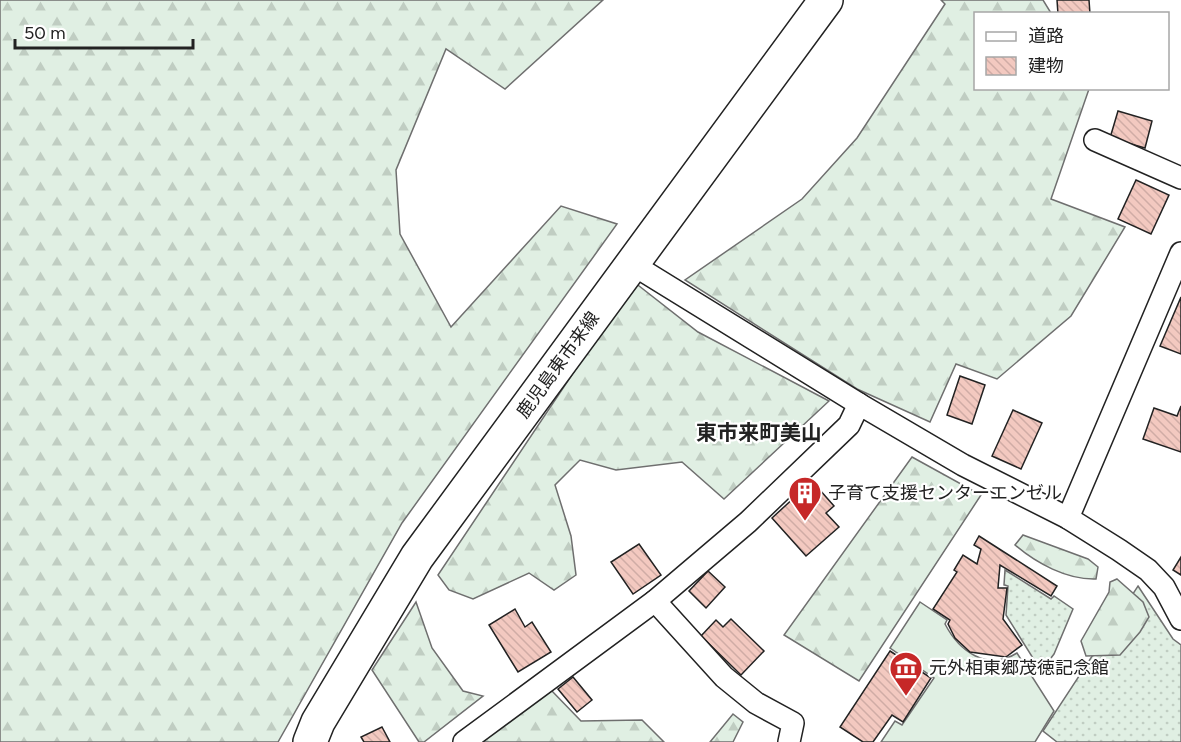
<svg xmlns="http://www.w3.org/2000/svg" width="1181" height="742" viewBox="0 0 1181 742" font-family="Figtree,'Noto Sans JP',sans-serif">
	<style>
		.grass { fill: url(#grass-dots); stroke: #6f6f6f; stroke-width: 1.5 }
		.forest { fill: url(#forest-firs); stroke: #6f6f6f; stroke-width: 1.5 }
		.garden { fill: #e0efe3; stroke: #6f6f6f; stroke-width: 1.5 }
		.building { fill: url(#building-back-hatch); stroke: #222; stroke-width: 1.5 }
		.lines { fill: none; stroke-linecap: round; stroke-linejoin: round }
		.minor-casing { stroke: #222; stroke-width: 24 }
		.primary-casing { stroke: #222; stroke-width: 36 }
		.minor { stroke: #fff; stroke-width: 21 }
		.primary { stroke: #fff; stroke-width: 33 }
		.labels { text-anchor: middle; stroke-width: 4.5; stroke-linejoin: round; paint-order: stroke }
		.street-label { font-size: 18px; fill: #222; stroke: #fff }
		.poi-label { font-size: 18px; fill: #222; stroke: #fff; text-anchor: start }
		.quarter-label { font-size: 21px; font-weight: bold; fill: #222; stroke: #fff }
	</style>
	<defs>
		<pattern id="grass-dots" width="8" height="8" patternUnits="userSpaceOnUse" patternTransform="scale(1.5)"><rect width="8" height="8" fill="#e0efe3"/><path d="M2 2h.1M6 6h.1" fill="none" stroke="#c0cdc2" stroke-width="1.8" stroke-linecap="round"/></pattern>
		<pattern id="forest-firs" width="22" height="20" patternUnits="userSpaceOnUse" patternTransform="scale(1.5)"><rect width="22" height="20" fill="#e0efe3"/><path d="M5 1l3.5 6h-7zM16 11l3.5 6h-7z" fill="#c0cdc2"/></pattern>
		<pattern id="building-back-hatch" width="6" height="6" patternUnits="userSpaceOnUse" patternTransform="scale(1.5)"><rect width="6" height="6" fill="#f3c9c0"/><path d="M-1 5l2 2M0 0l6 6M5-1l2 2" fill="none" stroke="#d0aca5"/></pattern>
	</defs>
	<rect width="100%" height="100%" fill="#fff"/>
	<g class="grass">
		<polygon points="1005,570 1051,599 1054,596 1073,609 1054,654 1041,671 1006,615 1008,586 1004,585"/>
		<polygon points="1138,586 1173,639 1181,645 1181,742 1057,742 1043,731"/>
	</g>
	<g class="forest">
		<polygon points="0,0 603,0 505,89 446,49 396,170 400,234 451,327 561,206 617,224 402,523 278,742 0,742"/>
		<polygon points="941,0 1043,0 1051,13 976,14 976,88 1089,89 1051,199 1125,227 1071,316 997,379 956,364 930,422 857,389 685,280 802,199 857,138 945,4"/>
		<polygon points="634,282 698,332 829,401 724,499 682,462 616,470 580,460 555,485 571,536 576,575 554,590 529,573 473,599 449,590 438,575"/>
		<polygon points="912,457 981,495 859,681 784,635"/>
		<path d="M1023 535 1088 559 1098 567 1096 579C1067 580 1036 563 1015 545Z"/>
		<polygon points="1117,579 1143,602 1149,617 1140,632 1120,655 1086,656 1081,641 1109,592 1110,582"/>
		<polygon points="416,602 432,648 463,691 483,696 424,742 419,742 372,670"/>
		<polygon points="551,690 581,721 642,720 664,742 477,742"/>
		<polygon points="733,714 743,722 733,742 710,742"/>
	</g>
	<path class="garden" d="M920 602 947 620 945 624C959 651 987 672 1017 653L1054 711 1035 742H881L895 721 902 725 934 678 890 648Z"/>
	<g class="building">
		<polygon points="1057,0 1089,0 1090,14 1058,14"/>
		<polygon points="1118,111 1152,121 1145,148 1110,138"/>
		<polygon points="1136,180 1169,195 1151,234 1118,219"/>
		<polygon points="1181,297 1181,354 1160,346"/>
		<polygon points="960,376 985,385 972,424 947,415"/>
		<polygon points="1181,406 1181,452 1143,439 1154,408 1177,416"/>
		<polygon points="1013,410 1042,423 1021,469 992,456"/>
		<polygon points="819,489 834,506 826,513 839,527 806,556 772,518 797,495 803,502"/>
		<polygon points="979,536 1057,586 1051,596 1000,565 998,588 1007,588 1003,619 1022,645 1006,657 970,652 955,638 948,624 950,620 933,609 957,572 954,570 963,555 977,564 981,549 974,545"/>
		<polygon points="639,544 661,575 633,594 611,562"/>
		<polygon points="1181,557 1181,575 1173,570"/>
		<polygon points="708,571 725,587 706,608 689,591"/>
		<polygon points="515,609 525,627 532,622 551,652 518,672 489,625"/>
		<polygon points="731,619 764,651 741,675 701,636 716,620 723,627"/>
		<polygon points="890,651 931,678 903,722 892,715 873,742 863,742 840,727"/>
		<polygon points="573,677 592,700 577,712 558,689"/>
		<polygon points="382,727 390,742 364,742 361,737"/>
	</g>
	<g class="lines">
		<g class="minor-casing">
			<g id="minor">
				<polyline points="1095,140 1181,178"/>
				<polyline points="632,264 859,404"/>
				<polyline points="1068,518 1181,253"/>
				<polyline points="655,601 724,677 756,703 793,723 789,742"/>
				<polyline points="464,742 655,601 748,522 849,425 859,404 963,465 1068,518 1119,550 1148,570 1164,587 1181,619"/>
			</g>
		</g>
		<g class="primary-casing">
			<polyline id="primary" points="310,742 318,722 417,557 826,0"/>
		</g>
		<use href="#minor" class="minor"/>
		<use href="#primary" class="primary"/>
	</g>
	<defs>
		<g id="building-pin" transform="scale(1.725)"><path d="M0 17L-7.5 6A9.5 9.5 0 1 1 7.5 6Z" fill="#c62828" stroke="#fff"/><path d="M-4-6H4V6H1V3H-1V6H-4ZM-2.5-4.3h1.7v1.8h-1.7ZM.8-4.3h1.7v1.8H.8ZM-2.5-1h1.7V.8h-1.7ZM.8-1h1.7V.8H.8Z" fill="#fff"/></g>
		<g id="museum-pin" transform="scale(1.725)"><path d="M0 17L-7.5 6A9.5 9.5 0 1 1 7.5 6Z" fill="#c62828" stroke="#fff"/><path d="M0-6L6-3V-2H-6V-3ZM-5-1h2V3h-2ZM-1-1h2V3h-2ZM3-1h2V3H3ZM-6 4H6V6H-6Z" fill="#fff"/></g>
	</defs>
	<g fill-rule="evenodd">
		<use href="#building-pin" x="805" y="493"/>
		<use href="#museum-pin" x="906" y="668"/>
	</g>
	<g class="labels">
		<g class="street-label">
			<text transform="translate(558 365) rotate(-54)" y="6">鹿児島東市来線</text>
		</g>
		<g class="poi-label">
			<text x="828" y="499">子育て支援センターエンゼル</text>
			<text x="929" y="674">元外相東郷茂徳記念館</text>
		</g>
		<g class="quarter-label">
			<text x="759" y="440">東市来町美山</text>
		</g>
	</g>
	<rect x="974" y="12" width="195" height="78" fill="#ffffff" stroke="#a7a7a7" stroke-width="1.5"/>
	<rect x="986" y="32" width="30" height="9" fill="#ffffff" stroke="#a7a7a7" stroke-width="1.5"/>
	<text x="1028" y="42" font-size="18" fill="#222222">道路</text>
	<rect x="986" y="57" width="30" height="18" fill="url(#building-back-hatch)" stroke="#a7a7a7" stroke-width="1.5"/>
	<text x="1028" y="72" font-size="18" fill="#222222">建物</text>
	<path d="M15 39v9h178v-9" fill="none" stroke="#222222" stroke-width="3"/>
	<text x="24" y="39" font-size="18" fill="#222222" stroke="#ffffff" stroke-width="4.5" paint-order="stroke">50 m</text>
</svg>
